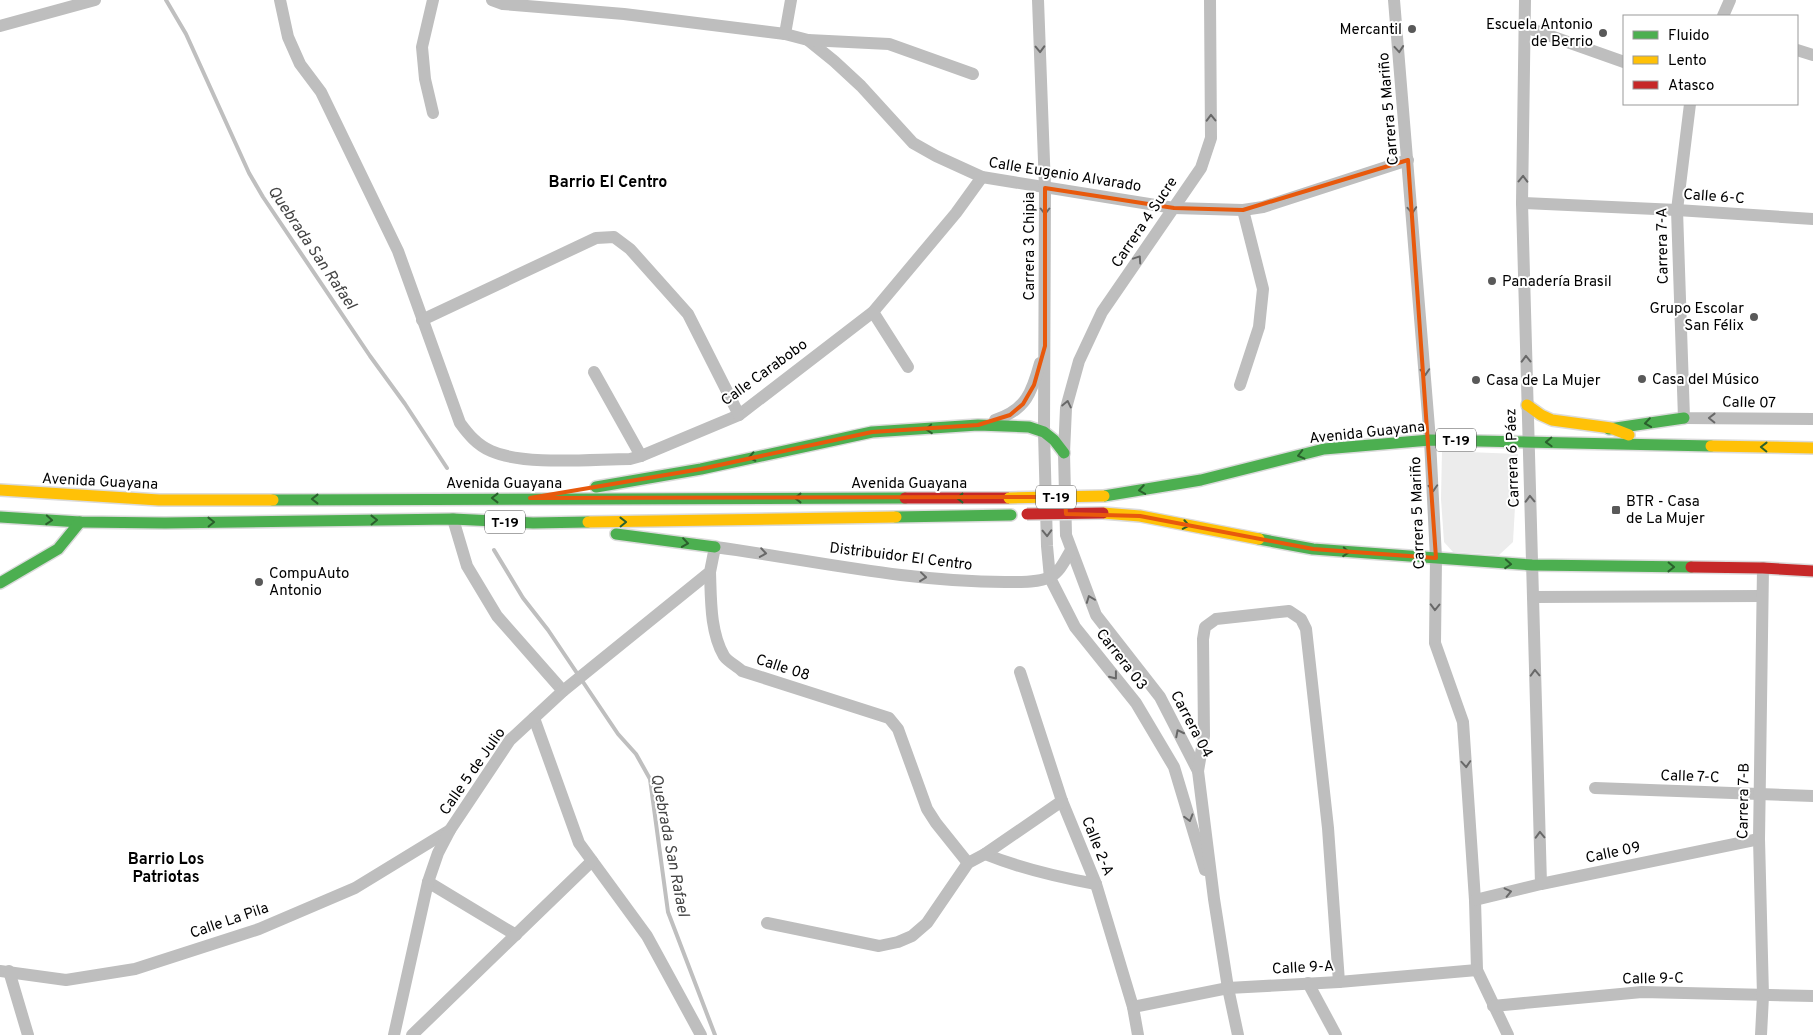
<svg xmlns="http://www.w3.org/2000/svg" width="1813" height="1035" viewBox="0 0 1813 1035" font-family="Overpass,sans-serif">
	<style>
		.green { fill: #ececec }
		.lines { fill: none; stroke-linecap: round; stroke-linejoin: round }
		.stream { stroke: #bfbfbf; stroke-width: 4 }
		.fast-casing { stroke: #dbdbdb; stroke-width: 14 }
		.slow-casing { stroke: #dbdbdb; stroke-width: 14 }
		.jam-casing { stroke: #dbdbdb; stroke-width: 14 }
		.street { stroke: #bebebe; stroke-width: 12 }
		.fast { stroke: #4caf50; stroke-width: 11 }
		.slow { stroke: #ffc107; stroke-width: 11 }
		.jam { stroke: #c62828; stroke-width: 11 }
		.slow-bridge-casing { stroke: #dbdbdb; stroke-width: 14; stroke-linecap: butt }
		.jam-bridge-casing { stroke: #dbdbdb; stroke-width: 14; stroke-linecap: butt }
		.slow-bridge { stroke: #ffc107; stroke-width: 11 }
		.jam-bridge { stroke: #c62828; stroke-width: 11 }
		.oneway { stroke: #686868 }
		.oneway2 { stroke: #2a602c }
		.marked { fill: none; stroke: #e8590c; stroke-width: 4; stroke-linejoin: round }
		.poi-dot { fill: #595959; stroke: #fff; stroke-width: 2 }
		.labels { text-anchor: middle; stroke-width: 4; stroke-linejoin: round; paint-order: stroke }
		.shield { fill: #fff; stroke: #4c4c4c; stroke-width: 1 }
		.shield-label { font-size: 14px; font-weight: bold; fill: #000 }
		.poi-label { font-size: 15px; fill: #000; stroke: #fff; text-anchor: start }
		.street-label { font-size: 15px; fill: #000; stroke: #fff }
		.neighbourhood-label { font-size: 16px; font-weight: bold; fill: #000; stroke: #fff }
		.water-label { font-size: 16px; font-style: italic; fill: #444; stroke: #fff }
	</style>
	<rect width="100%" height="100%" fill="#fff"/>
	<polygon class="green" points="1442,451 1518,454 1513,542 1499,555 1453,552 1444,542 1441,499"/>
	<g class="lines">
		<g class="stream">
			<polyline points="166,0 186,34 249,173 263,197 370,356 405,404 447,468"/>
			<polyline points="494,550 523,598 548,630 618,734 636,754 650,779 668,912 715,1035"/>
		</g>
		<g class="fast-casing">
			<g id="fast">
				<polyline points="1609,429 1684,418"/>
				<polyline points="596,487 701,469 872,432 978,425 1029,427 1044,432 1054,440 1064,453"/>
				<polyline points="1104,496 1201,480 1324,449 1430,440 1711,446"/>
				<polyline points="273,500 905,498"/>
				<polyline points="0,517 80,522 165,523 453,519 533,523 588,522"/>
				<polyline points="896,517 1011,515"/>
				<polyline points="616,534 715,547"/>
				<polyline points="1259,539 1313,549 1532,565 1691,567"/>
				<polyline points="0,583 58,549 80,522"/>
			</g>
		</g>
		<g class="slow-casing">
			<g id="slow">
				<polyline points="1527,405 1541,415 1552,420 1611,428 1629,435"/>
				<polyline points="1711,446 1813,448"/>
				<polyline points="0,490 159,500 273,500"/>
				<polyline points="1103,513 1140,516 1259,539"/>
				<polyline points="588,522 896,517"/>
			</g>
		</g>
		<g class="jam-casing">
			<g id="jam">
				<polyline points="905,498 1009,498"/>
				<polyline points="1691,567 1763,568 1813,571"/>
			</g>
		</g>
		<g class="street">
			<path d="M280 0 288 37 300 64 321 92 398 251 460 423C468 434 477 445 491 451 524 466 593 459 630 459L641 456 739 415 873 312 956 213 982 177"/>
			<polyline points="492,0 503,4 624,14 785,34 808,40 834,61 861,86 913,143 936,156 982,177 1174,208 1243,210 1263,207 1408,160"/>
			<polyline points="1038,0 1045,188 1044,432 1047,546 1050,578 1075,627 1136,703 1174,767 1205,870"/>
			<polyline points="1210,0 1211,138 1201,168 1102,312 1079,361 1066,408 1064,453 1066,535 1096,615 1160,697 1198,771 1214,899 1228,988 1238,1035"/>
			<polyline points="1394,0 1430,440 1436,558 1435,643 1463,722 1475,900 1477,970 1508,1035"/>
			<polyline points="1525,0 1522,203 1541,884"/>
			<polyline points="1723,16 1730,0"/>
			<polyline points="0,26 95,0"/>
			<polyline points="1525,27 1624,62"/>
			<polyline points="785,34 791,0"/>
			<polyline points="808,40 889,44 973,74"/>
			<polyline points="1797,50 1813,55"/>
			<polyline points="1690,104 1677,210 1684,418 1813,419"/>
			<polyline points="433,113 425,79 422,47 433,0"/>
			<polyline points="1522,203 1677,210 1813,219"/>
			<polyline points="873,312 908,367"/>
			<polyline points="422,320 596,238 614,237 630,249 688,314 739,415"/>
			<polyline points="594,372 641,456"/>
			<polyline points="1240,385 1259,327 1263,289 1243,210"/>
			<path d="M995 420C1026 410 1032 392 1040 363"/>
			<polyline points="453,519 467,566 497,616 563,691"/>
			<path d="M710 572C711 599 710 632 724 656 728 662 737 666 742 671L889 718 898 729 927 809 936 823 968 863"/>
			<polyline points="1533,597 1762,596"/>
			<polyline points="1020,672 1062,801 1096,884 1133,1007 1138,1035"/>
			<polyline points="534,718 579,843 647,936 701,1035"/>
			<polyline points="1198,771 1204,736 1203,639 1205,627 1216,619 1289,611 1301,619 1306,629 1328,828 1339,982"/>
			<polyline points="1595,788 1813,796"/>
			<path d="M985 854C1022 869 1057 877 1096 884"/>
			<polyline points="428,882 516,935"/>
			<polyline points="1475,900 1541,884 1759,839"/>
			<polyline points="767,923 879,946 898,942 912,936 927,923 968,863 985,854 1062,801"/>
			<polyline points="0,971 66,980 135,969 259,929 355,888 450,830"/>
			<polyline points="9,971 28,1035"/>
			<polyline points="1308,983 1336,1035"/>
			<polyline points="1493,1006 1642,992 1813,996"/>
			<polyline points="1133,1007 1228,988 1339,982 1477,970"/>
			<path d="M394 1035 428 882 438 853 450 830 510 740 563 691 710 572 715 547C811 560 907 582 1005 582 1017 582 1039 583 1050 577 1060 572 1065 560 1071 550"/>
			<polyline points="412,1035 592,861"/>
			<polyline points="1761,1035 1763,996 1759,839 1763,568"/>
		</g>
		<use href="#fast" class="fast"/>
		<use href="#slow" class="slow"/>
		<use href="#jam" class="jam"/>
		<g class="slow-bridge-casing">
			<polyline id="slow-bridge" points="1009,498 1104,496"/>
		</g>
		<g class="jam-bridge-casing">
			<polyline id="jam-bridge" points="1027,514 1103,513"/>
		</g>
		<use href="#slow-bridge" class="slow-bridge"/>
		<use href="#jam-bridge" class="jam-bridge"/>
	</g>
	<defs><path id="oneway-chevron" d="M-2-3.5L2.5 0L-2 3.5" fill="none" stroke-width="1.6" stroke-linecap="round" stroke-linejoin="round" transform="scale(1.25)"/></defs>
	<g class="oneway">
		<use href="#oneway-chevron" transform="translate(1040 49) rotate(88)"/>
		<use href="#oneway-chevron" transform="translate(1399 49) rotate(85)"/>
		<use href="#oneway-chevron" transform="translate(1211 118) rotate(-91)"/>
		<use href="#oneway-chevron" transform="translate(1523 179) rotate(-89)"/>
		<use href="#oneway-chevron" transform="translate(1412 210) rotate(86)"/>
		<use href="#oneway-chevron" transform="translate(1045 211) rotate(90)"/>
		<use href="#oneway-chevron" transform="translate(1138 259) rotate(-56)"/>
		<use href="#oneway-chevron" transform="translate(1526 359) rotate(-91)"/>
		<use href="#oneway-chevron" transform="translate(1425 372) rotate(86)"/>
		<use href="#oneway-chevron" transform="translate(1067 404) rotate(-78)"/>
		<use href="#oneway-chevron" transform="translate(1712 418) rotate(-179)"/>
		<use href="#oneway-chevron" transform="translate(1433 488) rotate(87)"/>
		<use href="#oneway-chevron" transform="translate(1530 499) rotate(-92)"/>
		<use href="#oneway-chevron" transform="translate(1047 533) rotate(88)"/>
		<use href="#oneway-chevron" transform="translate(763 553) rotate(9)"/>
		<use href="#oneway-chevron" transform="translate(923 577) rotate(6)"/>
		<use href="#oneway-chevron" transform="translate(1090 599) rotate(-111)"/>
		<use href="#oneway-chevron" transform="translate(1435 607) rotate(91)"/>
		<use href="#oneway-chevron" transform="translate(1535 673) rotate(-92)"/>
		<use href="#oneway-chevron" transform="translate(1114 676) rotate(52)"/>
		<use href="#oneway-chevron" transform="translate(1179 733) rotate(-117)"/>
		<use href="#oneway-chevron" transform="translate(1466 764) rotate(86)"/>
		<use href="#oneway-chevron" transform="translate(1189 818) rotate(74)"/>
		<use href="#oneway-chevron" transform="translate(1540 835) rotate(-92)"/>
		<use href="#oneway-chevron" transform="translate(1508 892) rotate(-13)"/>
	</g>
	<g class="oneway2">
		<use href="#oneway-chevron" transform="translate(1648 423) rotate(172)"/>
		<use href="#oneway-chevron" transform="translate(929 429) rotate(176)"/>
		<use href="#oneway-chevron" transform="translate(1549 442) rotate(178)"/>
		<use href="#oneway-chevron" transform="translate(1764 447) rotate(-179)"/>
		<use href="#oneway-chevron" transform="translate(1301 455) rotate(166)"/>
		<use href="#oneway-chevron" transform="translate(752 457) rotate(168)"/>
		<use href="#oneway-chevron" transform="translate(1142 490) rotate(171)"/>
		<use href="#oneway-chevron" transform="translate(495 498) rotate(180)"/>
		<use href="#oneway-chevron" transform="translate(798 498) rotate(-180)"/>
		<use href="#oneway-chevron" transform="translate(960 498) rotate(-180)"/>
		<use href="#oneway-chevron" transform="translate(315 499) rotate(180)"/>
		<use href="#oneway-chevron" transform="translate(49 520) rotate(4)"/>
		<use href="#oneway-chevron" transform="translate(374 520) rotate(-1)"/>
		<use href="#oneway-chevron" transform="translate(211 522) rotate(-1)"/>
		<use href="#oneway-chevron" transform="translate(623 522) rotate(-1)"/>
		<use href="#oneway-chevron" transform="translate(1186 525) rotate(11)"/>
		<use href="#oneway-chevron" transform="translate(685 543) rotate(8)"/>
		<use href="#oneway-chevron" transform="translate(1346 552) rotate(4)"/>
		<use href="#oneway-chevron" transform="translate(1508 564) rotate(4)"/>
		<use href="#oneway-chevron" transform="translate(1671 567) rotate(1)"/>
	</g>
	<path class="marked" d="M1408 160 1436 558 1313 549 1140 516 1066 514 1065 497 530 498 701 469 872 432 978 425 1010 415 1023 404 1034 385 1045 346V188L1174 208 1243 210Z"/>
	<g class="poi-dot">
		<circle cx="1412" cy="29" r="5"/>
		<circle cx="1603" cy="33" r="5"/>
		<circle cx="1492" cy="281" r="5"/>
		<circle cx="1754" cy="317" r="5"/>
		<circle cx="1642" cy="379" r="5"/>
		<circle cx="1476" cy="380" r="5"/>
		<rect x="1611" y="505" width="10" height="10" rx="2.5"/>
		<circle cx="259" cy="582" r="5"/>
	</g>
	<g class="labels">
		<g class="shield">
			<rect x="1436" y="428.5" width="40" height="23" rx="4"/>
			<rect x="1036" y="485.5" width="40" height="23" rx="4"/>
			<rect x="485" y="510.5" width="40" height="23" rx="4"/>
		</g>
		<g class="shield-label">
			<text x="1456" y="445">T-19</text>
			<text x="1056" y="502">T-19</text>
			<text x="505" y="527">T-19</text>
		</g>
		<g class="poi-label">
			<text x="1593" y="29" text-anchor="end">Escuela Antonio<tspan x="1593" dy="17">de Berrio</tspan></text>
			<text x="1402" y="34" text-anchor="end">Mercantil</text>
			<text x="1502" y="286">Panadería Brasil</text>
			<text x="1744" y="313" text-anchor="end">Grupo Escolar<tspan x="1744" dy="17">San Félix</tspan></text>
			<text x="1652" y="384">Casa del Músico</text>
			<text x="1486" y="385">Casa de La Mujer</text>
			<text x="1626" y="506">BTR - Casa<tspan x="1626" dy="17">de La Mujer</tspan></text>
			<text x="269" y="578">CompuAuto<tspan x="269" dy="17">Antonio</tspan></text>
		</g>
		<g class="street-label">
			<text transform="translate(1388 109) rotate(-95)" y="5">Carrera 5 Mariño</text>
			<text transform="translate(1065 174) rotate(9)" y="5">Calle Eugenio Alvarado</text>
			<text transform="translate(1714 196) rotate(4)" y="5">Calle 6-C</text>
			<text transform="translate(1144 222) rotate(-56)" y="5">Carrera 4 Sucre</text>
			<text transform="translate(1029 246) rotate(-90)" y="5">Carrera 3 Chipia</text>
			<text transform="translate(1662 246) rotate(-91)" y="5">Carrera 7-A</text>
			<text transform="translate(764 372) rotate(-36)" y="5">Calle Carabobo</text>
			<text transform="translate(1749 402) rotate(1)" y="5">Calle 07</text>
			<text transform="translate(1367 432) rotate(-6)" y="5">Avenida Guayana</text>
			<text transform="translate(1512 458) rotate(-92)" y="5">Carrera 6 Páez</text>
			<text transform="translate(100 481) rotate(3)" y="5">Avenida Guayana</text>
			<text x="504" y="488">Avenida Guayana</text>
			<text x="909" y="488">Avenida Guayana</text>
			<text transform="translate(1417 513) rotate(-92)" y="5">Carrera 5 Mariño</text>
			<text transform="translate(901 556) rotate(7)" y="5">Distribuidor El Centro</text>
			<text transform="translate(1122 659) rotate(52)" y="5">Carrera 03</text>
			<text transform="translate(783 667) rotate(18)" y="5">Calle 08</text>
			<text transform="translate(1192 724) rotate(62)" y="5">Carrera 04</text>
			<text transform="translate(472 771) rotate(-55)" y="5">Calle 5 de Julio</text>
			<text transform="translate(1690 776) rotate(2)" y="5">Calle 7-C</text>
			<text transform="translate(1743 801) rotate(-89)" y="5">Carrera 7-B</text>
			<text transform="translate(1098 846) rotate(68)" y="5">Calle 2-A</text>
			<text transform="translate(1613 852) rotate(-12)" y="5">Calle 09</text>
			<text transform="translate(229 920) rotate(-19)" y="5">Calle La Pila</text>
			<text transform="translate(1303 967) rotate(-3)" y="5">Calle 9-A</text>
			<text transform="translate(1653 978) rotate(-1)" y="5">Calle 9-C</text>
		</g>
		<g class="neighbourhood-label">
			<text x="608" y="187">Barrio El Centro</text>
			<text x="166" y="864">Barrio Los<tspan x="166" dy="18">Patriotas</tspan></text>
		</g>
		<g class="water-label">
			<text transform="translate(313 247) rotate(56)" y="6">Quebrada San Rafael</text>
			<text transform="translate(671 845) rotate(79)" y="6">Quebrada San Rafael</text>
		</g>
	</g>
	<rect x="1623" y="15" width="175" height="90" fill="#ffffff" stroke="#999999"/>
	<rect x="1633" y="31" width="25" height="8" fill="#4caf50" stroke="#999999"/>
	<text x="1668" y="40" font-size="15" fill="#000000">Fluido</text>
	<rect x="1633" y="56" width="25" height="8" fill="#ffc107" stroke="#999999"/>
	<text x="1668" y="65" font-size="15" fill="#000000">Lento</text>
	<rect x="1633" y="81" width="25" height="8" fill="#c62828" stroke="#999999"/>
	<text x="1668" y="90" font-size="15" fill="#000000">Atasco</text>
</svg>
